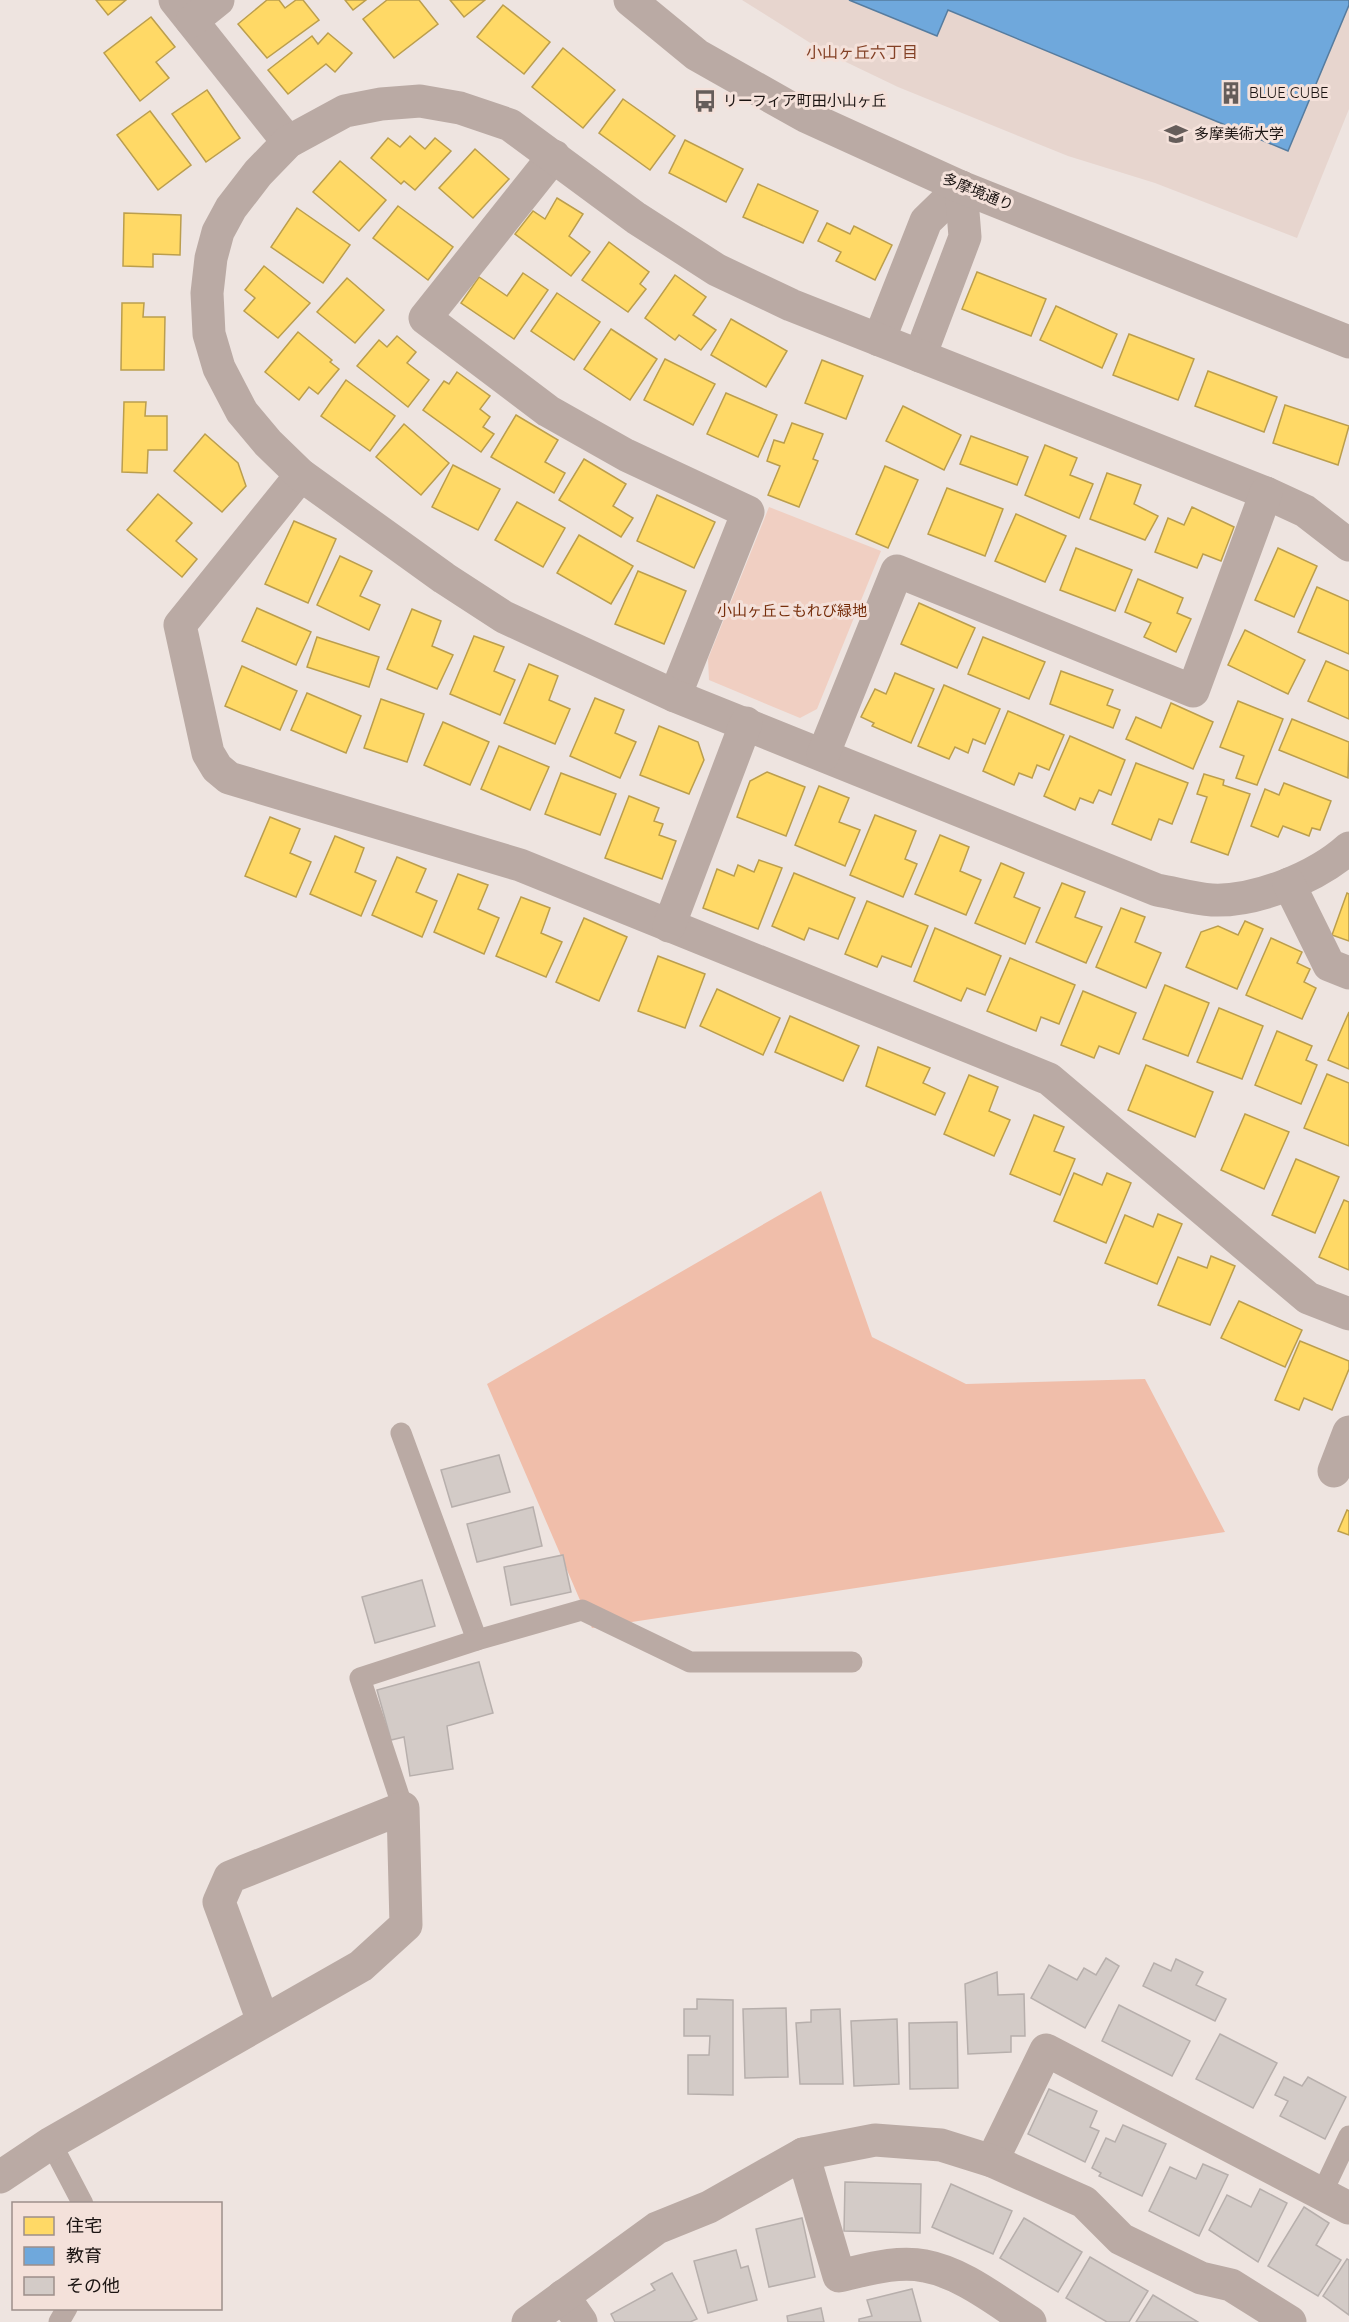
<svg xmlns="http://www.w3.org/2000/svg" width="1349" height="2322" viewBox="0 0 1349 2322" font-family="Quicksand,'Noto Sans JP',sans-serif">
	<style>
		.built { fill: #e7d5ce }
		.green { fill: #f0cfc2 }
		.forest { fill: #f0beaa }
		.homes { fill: #ffd966; stroke: #bb9e4d; stroke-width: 1.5 }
		.schools { fill: #6fa8dc; stroke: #567c9f; stroke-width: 1.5 }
		.building { fill: #d3cbc7; stroke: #b7afac; stroke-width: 1.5 }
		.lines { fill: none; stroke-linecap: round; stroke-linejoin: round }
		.service { stroke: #baaaa4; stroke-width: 21 }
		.minor { stroke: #baaaa4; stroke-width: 33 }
		.tertiary { stroke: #baaaa4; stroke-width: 33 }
		.labels { text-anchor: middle; stroke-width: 6; stroke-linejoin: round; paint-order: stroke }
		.poi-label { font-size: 15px; fill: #1b1412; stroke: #f4e1da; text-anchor: start }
		.street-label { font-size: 15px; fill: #1b1412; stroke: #f4e1da }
		.park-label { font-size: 15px; fill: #752d0a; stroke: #f4e1da }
		.neighbourhood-label { font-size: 16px; fill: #834126; stroke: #f4e1da }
	</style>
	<rect width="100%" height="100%" fill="#eee4e0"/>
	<polygon class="built" points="742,0 1349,0 1349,109 1297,238 1155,183 1068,156 898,87 823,51"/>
	<polygon class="green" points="769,507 881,551 817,709 800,718 709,680 708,659"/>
	<polygon class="forest" points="821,1191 872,1337 966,1384 1145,1379 1225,1532 592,1628 487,1384"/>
	<g class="homes">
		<polygon points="96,0 126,0 108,15"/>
		<polygon points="267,0 279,0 285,8 296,0 303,0 319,20 267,58 238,24"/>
		<polygon points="345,0 366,0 353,10"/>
		<polygon points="387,0 419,0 438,24 394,58 363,19"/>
		<polygon points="450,0 485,0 464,17"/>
		<polygon points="503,5 550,42 524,74 477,37"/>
		<polygon points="151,17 175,47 156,62 169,78 140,101 104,53"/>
		<polygon points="328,33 352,53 335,72 326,64 288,94 268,70 312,36 318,44"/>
		<polygon points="563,48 615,90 583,128 532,87"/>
		<polygon points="207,90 240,138 206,162 172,114"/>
		<polygon points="623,99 675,136 650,170 599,133"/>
		<polygon points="150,111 191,165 158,190 117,135"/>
		<polygon points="410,136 425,149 435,138 451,151 415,190 404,181 401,184 371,158 388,138 400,147"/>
		<polygon points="685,140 743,169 726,202 669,173"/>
		<polygon points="475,149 509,179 473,218 439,188"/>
		<polygon points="340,161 386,200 359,231 313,192"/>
		<polygon points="758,184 818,211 803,243 743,217"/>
		<polygon points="557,198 583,214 569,236 590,252 571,276 515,234 533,211 545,219"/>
		<polygon points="398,206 453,247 428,280 373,238"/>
		<polygon points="297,208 350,245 323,283 271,247"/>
		<polygon points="124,213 181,215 180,255 153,254 153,267 123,266"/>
		<polygon points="827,223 850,234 854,226 892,245 875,280 836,261 841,252 818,241"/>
		<polygon points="609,242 649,272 640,284 646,289 628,312 582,280"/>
		<polygon points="264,266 310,303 278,338 244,311 255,298 245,290"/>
		<polygon points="977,272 1046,299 1031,336 962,309"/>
		<polygon points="523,273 548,290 514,339 461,303 479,277 507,296"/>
		<polygon points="675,275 706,297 693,315 716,330 701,350 679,335 675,340 645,318"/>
		<polygon points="347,278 384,310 355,343 317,312"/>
		<polygon points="557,293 600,322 574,360 531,331"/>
		<polygon points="122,303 144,303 143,317 165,317 164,370 121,370"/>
		<polygon points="1056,306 1117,334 1102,368 1040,340"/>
		<polygon points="731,319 787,351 766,387 711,355"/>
		<polygon points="611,329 657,359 630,400 584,369"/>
		<polygon points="298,332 332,360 330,362 339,369 318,394 309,387 299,400 265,372"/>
		<polygon points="1129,334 1194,359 1178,400 1113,375"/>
		<polygon points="397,336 416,352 407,363 429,380 408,407 357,366 379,340 387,347"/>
		<polygon points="665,359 715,384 693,425 644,400"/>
		<polygon points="822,360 863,376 846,419 805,403"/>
		<polygon points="1208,371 1277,397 1264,432 1195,406"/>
		<polygon points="457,372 490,396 480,409 490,417 483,427 494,434 481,452 423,410 444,381 449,384"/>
		<polygon points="346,380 395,416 370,451 321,416"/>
		<polygon points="726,393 777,415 758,457 707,434"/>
		<polygon points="124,402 146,402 145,416 167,416 167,450 148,450 147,473 122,472"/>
		<polygon points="1285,405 1349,426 1338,465 1273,443"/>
		<polygon points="903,406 961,435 944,470 886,441"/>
		<polygon points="516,415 558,440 545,462 565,473 554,493 491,457"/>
		<polygon points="792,423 823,434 813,459 818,461 799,507 768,495 780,466 767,461 774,440 784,443"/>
		<polygon points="404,424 449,463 421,495 376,457"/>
		<polygon points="205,434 238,463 246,486 222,512 174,471"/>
		<polygon points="971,436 1028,457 1017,485 960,464"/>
		<polygon points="1045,445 1077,458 1070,475 1093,484 1079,518 1025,495"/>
		<polygon points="584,459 626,484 613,506 633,518 621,537 559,500"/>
		<polygon points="453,465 500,489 478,530 432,507"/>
		<polygon points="885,466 918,480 888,548 856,534"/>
		<polygon points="1107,473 1141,485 1134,504 1158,516 1145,540 1090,519"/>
		<polygon points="947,488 1003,509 985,556 928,534"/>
		<polygon points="158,494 192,523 176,541 197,559 182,577 127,530"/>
		<polygon points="657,495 715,522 694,568 637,541"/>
		<polygon points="517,502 565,528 543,567 495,540"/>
		<polygon points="1192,507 1234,527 1221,561 1203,554 1197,568 1155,552 1168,518 1184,525"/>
		<polygon points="1016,514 1066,536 1045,582 995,561"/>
		<polygon points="294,521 336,539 308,603 265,584"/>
		<polygon points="579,535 633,566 611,604 557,573"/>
		<polygon points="1076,548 1132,570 1115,611 1060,590"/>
		<polygon points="1278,548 1317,566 1294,617 1255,600"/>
		<polygon points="340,556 372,571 360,596 380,605 369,630 317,605"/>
		<polygon points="638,571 686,591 664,644 615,624"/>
		<polygon points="1138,579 1183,598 1177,613 1191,619 1176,652 1144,637 1151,623 1125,612"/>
		<polygon points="1317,587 1349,601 1349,654 1298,632"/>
		<polygon points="919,603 975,628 957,668 901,644"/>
		<polygon points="257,608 311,632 296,665 242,641"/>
		<polygon points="412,609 441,621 432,646 453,655 437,689 387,669"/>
		<polygon points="1245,630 1305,660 1288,694 1228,665"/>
		<polygon points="474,636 504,647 494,671 515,680 500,715 450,694"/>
		<polygon points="317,637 379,657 369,687 307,667"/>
		<polygon points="983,637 1045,662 1029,699 968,674"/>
		<polygon points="1326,661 1349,671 1349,719 1308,701"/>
		<polygon points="529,664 558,676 549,700 570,709 555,744 504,723"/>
		<polygon points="242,666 297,691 280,730 225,706"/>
		<polygon points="1061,671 1113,690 1107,705 1120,710 1113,728 1050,704"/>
		<polygon points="895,673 934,689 911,743 872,726 874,723 861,717 875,689 886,694"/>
		<polygon points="944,685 1000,709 985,744 973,739 968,753 955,747 949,759 918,746"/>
		<polygon points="307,693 361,716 346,753 291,730"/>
		<polygon points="595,698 624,710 615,733 636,742 620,778 570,756"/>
		<polygon points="381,699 424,714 407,762 364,748"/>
		<polygon points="1238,701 1283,719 1257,785 1236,778 1244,756 1220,747"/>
		<polygon points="1171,703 1213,722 1193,769 1126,739 1136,717 1161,728"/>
		<polygon points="1008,711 1064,735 1049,770 1037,765 1032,778 1019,773 1014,785 983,771"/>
		<polygon points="1292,719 1349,742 1348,778 1279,750"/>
		<polygon points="443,722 489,742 470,785 424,765"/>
		<polygon points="659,726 698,742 704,760 689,794 640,775"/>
		<polygon points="1070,736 1125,760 1111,795 1099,790 1093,803 1080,798 1075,810 1044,796"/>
		<polygon points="499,746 549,767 530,810 481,789"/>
		<polygon points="1136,763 1188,783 1172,824 1159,819 1151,840 1112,824"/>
		<polygon points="767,772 805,787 786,836 737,817 750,781"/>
		<polygon points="561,773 616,794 600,835 545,814"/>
		<polygon points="1204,774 1224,780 1223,785 1250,794 1228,855 1191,842 1207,797 1197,794"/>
		<polygon points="1284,783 1331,801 1320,830 1312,828 1309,836 1283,826 1278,837 1251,826 1265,789 1279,795"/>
		<polygon points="819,786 849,798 839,822 860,830 845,866 795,845"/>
		<polygon points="629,796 659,808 654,821 663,824 659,835 676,841 662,879 605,858"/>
		<polygon points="875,815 916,831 905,859 917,864 903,897 850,875"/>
		<polygon points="270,817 300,829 290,853 311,862 296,897 245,876"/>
		<polygon points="940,835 969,847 960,871 981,880 966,915 915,894"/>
		<polygon points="335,836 364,848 355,872 376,881 361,916 310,894"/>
		<polygon points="397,857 426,869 416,892 437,901 422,937 372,915"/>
		<polygon points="759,860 782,868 758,929 703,908 717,869 734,876 738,865 754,872"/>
		<polygon points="1001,863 1024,873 1014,897 1040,908 1025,944 975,923"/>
		<polygon points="794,873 855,898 838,939 809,928 804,940 772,926"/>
		<polygon points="458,874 488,885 478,909 499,918 484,954 434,932"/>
		<polygon points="1062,883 1085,892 1075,917 1102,927 1086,963 1036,942"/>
		<polygon points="1347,893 1349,894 1349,941 1332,935"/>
		<polygon points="521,897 550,908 541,933 562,942 546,977 496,956"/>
		<polygon points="867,901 928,926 911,967 882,956 877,967 845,954"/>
		<polygon points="1121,908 1145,917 1135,942 1161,953 1146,988 1096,967"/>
		<polygon points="584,918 627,937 599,1001 556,982"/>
		<polygon points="1245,921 1263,929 1237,989 1186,967 1201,932 1218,926 1238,935"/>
		<polygon points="935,928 1001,956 985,995 967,988 961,1001 914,981"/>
		<polygon points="1271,938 1302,952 1297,963 1310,969 1304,982 1316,988 1302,1019 1246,995"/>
		<polygon points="658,956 705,974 685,1028 638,1011"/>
		<polygon points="1010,958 1075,985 1059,1024 1041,1017 1036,1031 987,1011"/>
		<polygon points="1165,985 1209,1003 1188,1056 1143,1039"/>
		<polygon points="717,989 780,1018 763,1055 700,1026"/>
		<polygon points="1083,991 1136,1013 1119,1054 1099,1046 1094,1058 1061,1045"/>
		<polygon points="1219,1008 1263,1026 1242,1079 1197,1062"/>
		<polygon points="1349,1012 1349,1069 1328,1060"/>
		<polygon points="790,1016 859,1046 843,1081 775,1052"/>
		<polygon points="1277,1031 1312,1046 1306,1060 1317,1065 1301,1104 1255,1085"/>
		<polygon points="878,1047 930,1068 923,1083 945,1093 935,1115 866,1086"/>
		<polygon points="1146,1065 1213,1092 1195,1137 1128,1110"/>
		<polygon points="1327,1074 1349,1083 1349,1146 1304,1128"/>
		<polygon points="969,1075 998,1087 989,1111 1010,1120 994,1156 944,1134"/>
		<polygon points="1245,1114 1289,1132 1264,1189 1221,1170"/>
		<polygon points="1034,1115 1064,1127 1054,1151 1075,1159 1060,1195 1010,1174"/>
		<polygon points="1296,1159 1339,1177 1315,1233 1272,1215"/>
		<polygon points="1074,1173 1102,1185 1107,1173 1131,1183 1106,1243 1054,1221"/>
		<polygon points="1344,1200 1349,1202 1349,1270 1319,1257"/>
		<polygon points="1158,1214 1182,1224 1157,1284 1105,1263 1125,1215 1153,1227"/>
		<polygon points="1211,1256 1235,1266 1210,1325 1158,1305 1178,1257 1207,1268"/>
		<polygon points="1239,1301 1302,1330 1285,1367 1221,1338"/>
		<polygon points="1300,1341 1349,1361 1349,1369 1332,1410 1304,1398 1299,1410 1275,1400"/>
		<polygon points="1347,1510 1349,1511 1349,1535 1338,1531"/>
	</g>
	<polygon class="schools" points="849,0 1349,0 1349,5 1288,151 948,10 937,36"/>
	<g class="building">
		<polygon points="499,1455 510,1492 452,1507 441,1470"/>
		<polygon points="533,1507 542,1546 477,1562 467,1524"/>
		<polygon points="563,1555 571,1592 511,1605 504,1567"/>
		<polygon points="422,1580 435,1626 375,1643 362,1597"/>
		<polygon points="479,1662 493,1713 447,1726 453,1769 410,1776 404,1737 391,1740 377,1690"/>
		<polygon points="1106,1958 1119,1966 1085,2028 1031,1998 1049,1965 1077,1980 1084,1968 1096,1975"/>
		<polygon points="1176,1959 1203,1972 1196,1985 1226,1999 1215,2021 1143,1986 1154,1963 1171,1971"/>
		<polygon points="997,1972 998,1995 1024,1994 1025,2036 1011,2036 1011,2052 968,2054 965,1984"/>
		<polygon points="697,1999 733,2000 733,2095 688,2094 688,2055 709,2055 710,2036 684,2036 684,2009 697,2009"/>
		<polygon points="1119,2005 1190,2041 1172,2076 1102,2041"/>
		<polygon points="786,2008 788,2077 745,2078 743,2009"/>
		<polygon points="840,2009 843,2084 800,2084 796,2023 811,2022 811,2010"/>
		<polygon points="897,2019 899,2084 854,2086 851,2021"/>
		<polygon points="957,2022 958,2088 910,2089 909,2023"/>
		<polygon points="1220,2034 1277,2063 1253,2108 1196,2079"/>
		<polygon points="1284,2077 1302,2086 1308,2077 1346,2097 1325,2139 1280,2116 1288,2101 1275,2095"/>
		<polygon points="1049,2089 1097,2111 1090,2127 1099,2131 1085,2162 1028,2134"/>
		<polygon points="1123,2125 1166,2144 1142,2196 1099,2176 1101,2173 1092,2168 1106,2138 1115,2142"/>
		<polygon points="1203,2164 1228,2175 1199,2236 1149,2211 1170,2167 1196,2179"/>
		<polygon points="845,2182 921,2184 920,2233 844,2231"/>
		<polygon points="951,2184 1012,2211 993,2254 932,2227"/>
		<polygon points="1260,2189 1287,2203 1258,2262 1209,2230 1227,2195 1251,2207"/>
		<polygon points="1304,2207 1329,2223 1316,2245 1341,2260 1318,2296 1268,2266"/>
		<polygon points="802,2218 815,2277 769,2287 756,2229"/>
		<polygon points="1024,2218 1082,2252 1058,2292 1000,2258"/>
		<polygon points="736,2250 741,2268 748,2266 757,2300 708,2313 694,2261"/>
		<polygon points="1090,2257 1148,2291 1129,2322 1107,2322 1066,2298"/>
		<polygon points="1347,2259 1349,2260 1349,2315 1323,2296"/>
		<polygon points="672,2273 697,2319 690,2322 615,2322 611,2314 655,2290 651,2284"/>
		<polygon points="912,2289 921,2322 859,2322 859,2319 872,2316 867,2300"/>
		<polygon points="1153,2295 1198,2322 1136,2322"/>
		<polygon points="821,2308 824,2322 788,2322 787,2316"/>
	</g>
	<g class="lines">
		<g class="service">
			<polyline points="401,1433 477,1640"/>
			<polyline points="403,1808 360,1678 477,1640 582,1610 690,1662 852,1662"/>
			<polyline points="51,2143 83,2204"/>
			<polyline points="1322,2193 1349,2136"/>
			<polyline points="59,2322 67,2308"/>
		</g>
		<g class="minor">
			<polyline points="175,0 288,142"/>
			<polyline points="192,21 218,0"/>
			<polyline points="554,156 425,318 548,411 626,455 748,512 675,696"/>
			<polyline points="879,340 926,221 961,187"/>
			<polyline points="920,356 965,237 961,187"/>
			<polyline points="301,475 180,625 208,753 217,768 229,778 520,865 1049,1079 1308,1298 1349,1314"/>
			<path d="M1349 545 1305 511 1266 493 791 305 717 270 636 218 510 125 460 108 420 101 381 104 345 111 288 142 258 173 231 208 218 232 211 258 207 293 209 334 219 368 242 412 268 443 301 475 444 578 504 617 675 696 1157 890C1175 893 1194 899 1212 900 1256 902 1317 877 1349 848"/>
			<polyline points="823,755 897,571 1193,691 1266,493"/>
			<polyline points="1289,884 1329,965 1349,973"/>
			<polyline points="669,926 746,723"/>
			<polyline points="1334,1471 1349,1432"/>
			<path d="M803 2154 839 2276C866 2270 897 2260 925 2266 963 2273 998 2302 1030 2322"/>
			<polyline points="992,2161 1046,2050 1349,2208"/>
			<polyline points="0,2177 51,2143 361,1966 406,1925 403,1808 230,1877 219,1902 263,2021"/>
			<polyline points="563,2296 581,2322"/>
			<polyline points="528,2322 657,2228 709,2207 803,2154 875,2140 941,2145 992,2161 1084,2202 1121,2239 1201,2278 1231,2285 1290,2322"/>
		</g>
		<polyline class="tertiary" points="630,0 697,55 805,116 961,187 1349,342"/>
	</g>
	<defs>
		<g id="building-bare" transform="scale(1.8)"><path d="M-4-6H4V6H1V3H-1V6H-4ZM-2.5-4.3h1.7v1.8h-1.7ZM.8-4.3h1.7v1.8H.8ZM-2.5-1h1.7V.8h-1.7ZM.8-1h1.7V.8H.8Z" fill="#655d5a" stroke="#f4e1da" stroke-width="2.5" paint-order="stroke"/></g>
		<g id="bus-bare" transform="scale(1.8)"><path d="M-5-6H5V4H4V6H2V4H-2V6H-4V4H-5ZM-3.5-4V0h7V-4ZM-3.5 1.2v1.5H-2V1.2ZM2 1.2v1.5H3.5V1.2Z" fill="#655d5a" stroke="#f4e1da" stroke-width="2.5" paint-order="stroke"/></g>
		<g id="university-bare" transform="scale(1.8)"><path d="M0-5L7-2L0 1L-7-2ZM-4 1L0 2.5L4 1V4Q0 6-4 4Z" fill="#655d5a" stroke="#f4e1da" stroke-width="2.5" paint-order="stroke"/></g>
	</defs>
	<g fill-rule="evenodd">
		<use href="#building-bare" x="1231" y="93"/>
		<use href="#bus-bare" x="705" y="101"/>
		<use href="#university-bare" x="1176" y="134"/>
	</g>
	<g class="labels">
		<g class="poi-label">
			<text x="1249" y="98">BLUE CUBE</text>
			<text x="723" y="106">リーフィア町田小山ヶ丘</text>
			<text x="1194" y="139">多摩美術大学</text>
		</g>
		<g class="street-label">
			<text transform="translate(978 192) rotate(22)" y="5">多摩境通り</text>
		</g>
		<g class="park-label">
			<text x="792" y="616">小山ヶ丘こもれび緑地</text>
		</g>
		<g class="neighbourhood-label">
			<text x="862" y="58">小山ヶ丘六丁目</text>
		</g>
	</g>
	<rect x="12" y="2202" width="210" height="108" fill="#f4e1da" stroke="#9d8f8a" stroke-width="1.5"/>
	<rect x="24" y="2217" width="30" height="18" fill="#ffd966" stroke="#9d8f8a" stroke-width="1.5"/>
	<text x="66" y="2232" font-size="18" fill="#1b1412">住宅</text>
	<rect x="24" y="2247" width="30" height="18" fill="#6fa8dc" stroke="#9d8f8a" stroke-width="1.5"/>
	<text x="66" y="2262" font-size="18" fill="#1b1412">教育</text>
	<rect x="24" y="2277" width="30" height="18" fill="#d3cbc7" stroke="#9d8f8a" stroke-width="1.5"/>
	<text x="66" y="2292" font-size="18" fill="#1b1412">その他</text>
</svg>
